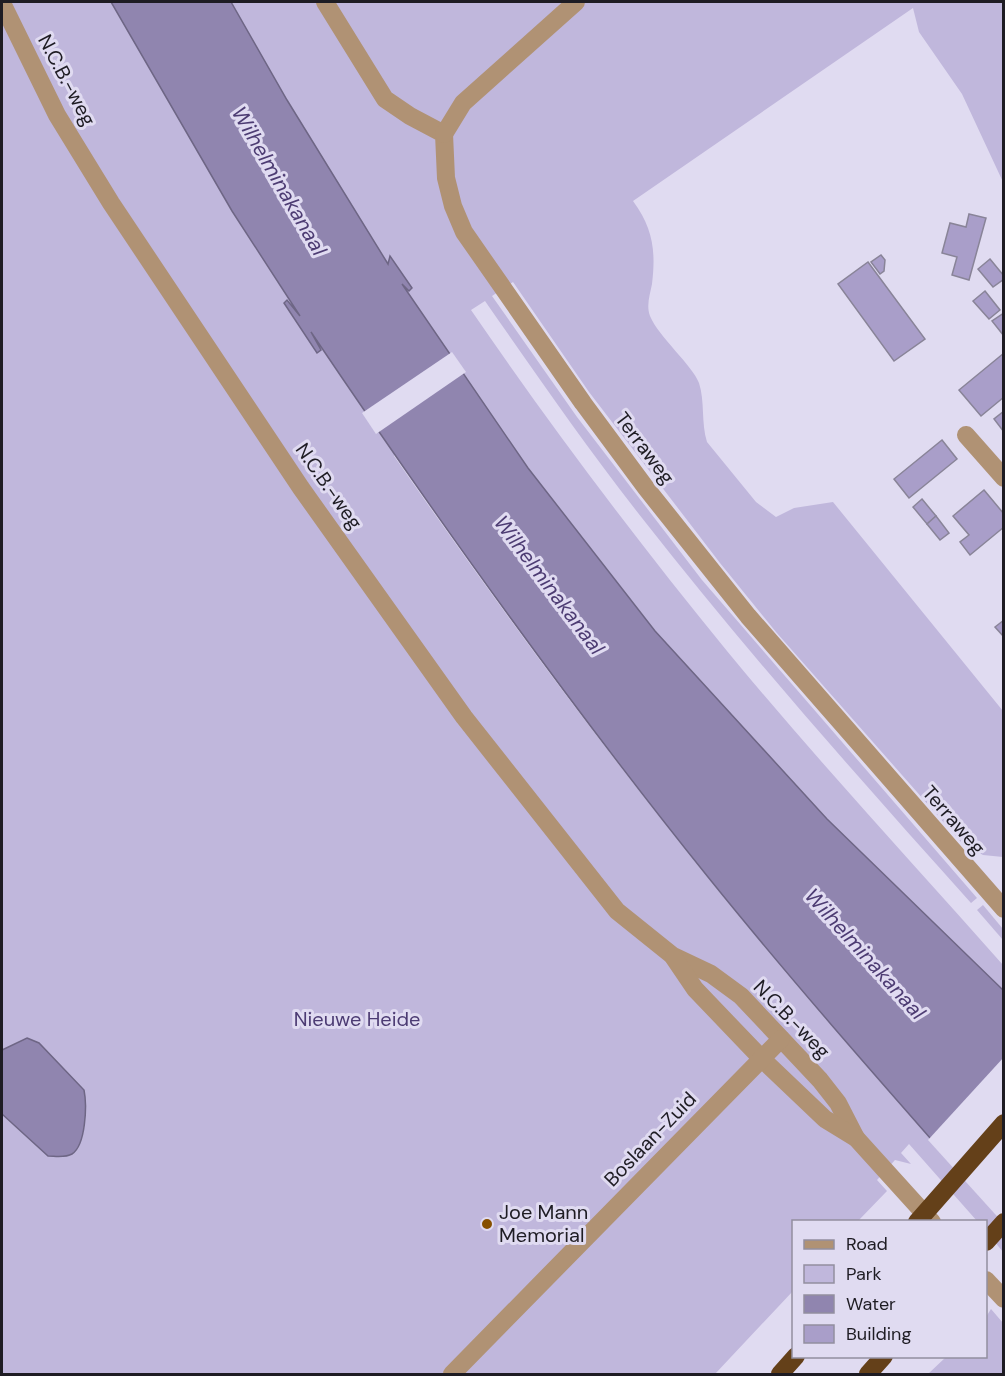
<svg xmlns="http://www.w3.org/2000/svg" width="1005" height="1376" viewBox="0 0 1005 1376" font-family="'DM Sans',sans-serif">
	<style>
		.green { fill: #c0b7dc }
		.water { fill: #9085af; stroke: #6e6685; stroke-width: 1.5 }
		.pier { fill: #e0dbf1 }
		.building { fill: #a99ec9; stroke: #898498; stroke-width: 1.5 }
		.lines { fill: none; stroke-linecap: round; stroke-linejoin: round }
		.minor { stroke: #b09274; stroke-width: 18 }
		.highway { stroke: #644019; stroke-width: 18 }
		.highway-bridge { stroke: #644019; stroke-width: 18 }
		.poi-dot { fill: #875000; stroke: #e0dbf1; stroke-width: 2 }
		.labels { text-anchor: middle; stroke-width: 6; stroke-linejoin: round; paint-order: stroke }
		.street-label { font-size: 20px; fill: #1e1c23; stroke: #e0dbf1 }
		.park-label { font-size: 20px; fill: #4c3b73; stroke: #e0dbf1 }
		.poi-label { font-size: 20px; fill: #1e1c23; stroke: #e0dbf1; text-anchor: start }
		.water-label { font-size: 21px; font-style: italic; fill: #4d3c73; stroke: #e0dbf1 }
	</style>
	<rect width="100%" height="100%" fill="#e0dbf1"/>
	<g class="green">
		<path d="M2 2H1003V182L962 94 919 32 913 8 633 201C653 228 656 251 652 284 650 295 646 305 650 316 658 336 693 366 699 383 705 401 701 423 707 442L756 502 776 517 794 508 833 502 1003 711V857L983 855 961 842 776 632 720 563 589 392 513 282 492 296 577 417 702 580 977 898 971 903C858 777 746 651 642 518 587 448 536 374 485 301L471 310C552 428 637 541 727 651 816 759 911 861 1003 965V990L827 819 655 631 528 468 436 334 394 456C494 600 598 742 709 878 804 995 904 1108 1003 1221V1252L986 1231V1222L977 1221 909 1144 901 1153 911 1164 895 1160 877 1180 887 1191 858 1221 794 1222 793 1291 715 1374H2Z"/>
		<polygon points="983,905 1003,929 1003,940 977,910"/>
		<polygon points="991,1309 1003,1323 1003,1374 928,1374 946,1357 986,1356 986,1317"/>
	</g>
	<g class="water">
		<path d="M111 2H231L287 100 388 264 390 256 412 288 409 291 402 284 528 468 655 631 827 819 1003 990V1221C904 1108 803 995 708 877 567 702 437 519 311 332L321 350 317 353 284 303 287 300 300 316 232 211Z"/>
		<path d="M27 1038 39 1043 84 1090C87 1105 86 1145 72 1154 65 1158 55 1156 48 1156L2 1114V1050Z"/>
	</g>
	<g class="pier">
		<polygon points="452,352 466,372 376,434 362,413"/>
		<polygon points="1004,1057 1004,1224 928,1140"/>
	</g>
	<g class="building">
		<polygon points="969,214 986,218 969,280 952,275 957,257 942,253 950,223 966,227"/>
		<polygon points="881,255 885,260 884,271 880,274 871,262"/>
		<polygon points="990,259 1004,276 1004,279 993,287 978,269"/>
		<polygon points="868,262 925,339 894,361 838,284"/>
		<polygon points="985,291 1000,310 989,319 973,301"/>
		<polygon points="1004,313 1004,336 992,321"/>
		<polygon points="1004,353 1004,397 981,416 959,390"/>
		<polygon points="1004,411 1004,432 994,419"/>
		<polygon points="942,440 957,459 909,498 894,479"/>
		<polygon points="984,490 1004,514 1004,527 970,555 960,542 969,535 953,516"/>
		<polygon points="922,499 936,516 927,524 913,507"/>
		<polygon points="936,516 949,533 940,540 927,524"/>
		<polygon points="1004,620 1004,637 995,627"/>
	</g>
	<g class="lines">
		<g class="minor">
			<polyline points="325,2 385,99 410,116 444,134 446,178 453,206 464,232 583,403 646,488 748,616 1004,909"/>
			<polyline points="2,3 57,115 111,203 301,488 464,717 617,911 673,956 711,974 741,996 820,1080 838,1103 856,1138"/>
			<polyline points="444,134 463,103 576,2"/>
			<polyline points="966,435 1004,478"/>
			<polyline points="674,958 695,989 761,1058 825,1119 856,1138 932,1222"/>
			<polyline points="986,1280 1004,1299"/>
			<polyline points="452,1374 781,1039"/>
		</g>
		<g class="highway">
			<polyline points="986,1242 1004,1222"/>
			<polyline points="780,1374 796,1356"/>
			<polyline points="868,1374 884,1356"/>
		</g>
		<polyline class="highway-bridge" points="917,1222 1004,1123"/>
	</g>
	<circle class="poi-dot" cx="487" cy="1224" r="6"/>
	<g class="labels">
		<g class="street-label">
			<text transform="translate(67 80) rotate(62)" y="7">N.C.B.-weg</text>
			<text transform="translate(645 448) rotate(53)" y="7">Terraweg</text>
			<text transform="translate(329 486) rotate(55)" y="7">N.C.B.-weg</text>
			<text transform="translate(954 820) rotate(49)" y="7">Terraweg</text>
			<text transform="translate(792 1019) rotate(46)" y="7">N.C.B.-weg</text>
			<text transform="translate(650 1139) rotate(-46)" y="7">Boslaan-Zuid</text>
		</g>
		<g class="park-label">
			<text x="357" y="1026">Nieuwe Heide</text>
		</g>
		<g class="poi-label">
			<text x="499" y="1219">Joe Mann<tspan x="499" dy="23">Memorial</tspan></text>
		</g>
		<g class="water-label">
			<text transform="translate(279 181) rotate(60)" y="7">Wilhelminakanaal</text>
			<text transform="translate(549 585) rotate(53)" y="7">Wilhelminakanaal</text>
			<text transform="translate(865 954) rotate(48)" y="7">Wilhelminakanaal</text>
		</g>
	</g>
	<rect width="1005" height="1376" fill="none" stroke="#1e1c23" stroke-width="6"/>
	<rect x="792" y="1220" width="195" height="138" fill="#e0dbf1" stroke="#928f9f" stroke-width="1.5"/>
	<rect x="804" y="1240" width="30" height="9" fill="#b09274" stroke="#928f9f" stroke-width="1.5"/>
	<text x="846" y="1250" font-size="18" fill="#1e1c23">Road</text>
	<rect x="804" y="1265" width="30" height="18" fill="#c0b7dc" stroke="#928f9f" stroke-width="1.5"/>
	<text x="846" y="1280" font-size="18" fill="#1e1c23">Park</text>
	<rect x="804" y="1295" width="30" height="18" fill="#9085af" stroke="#928f9f" stroke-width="1.5"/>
	<text x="846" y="1310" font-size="18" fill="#1e1c23">Water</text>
	<rect x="804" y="1325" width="30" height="18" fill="#a99ec9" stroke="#928f9f" stroke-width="1.5"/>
	<text x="846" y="1340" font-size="18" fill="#1e1c23">Building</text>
</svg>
